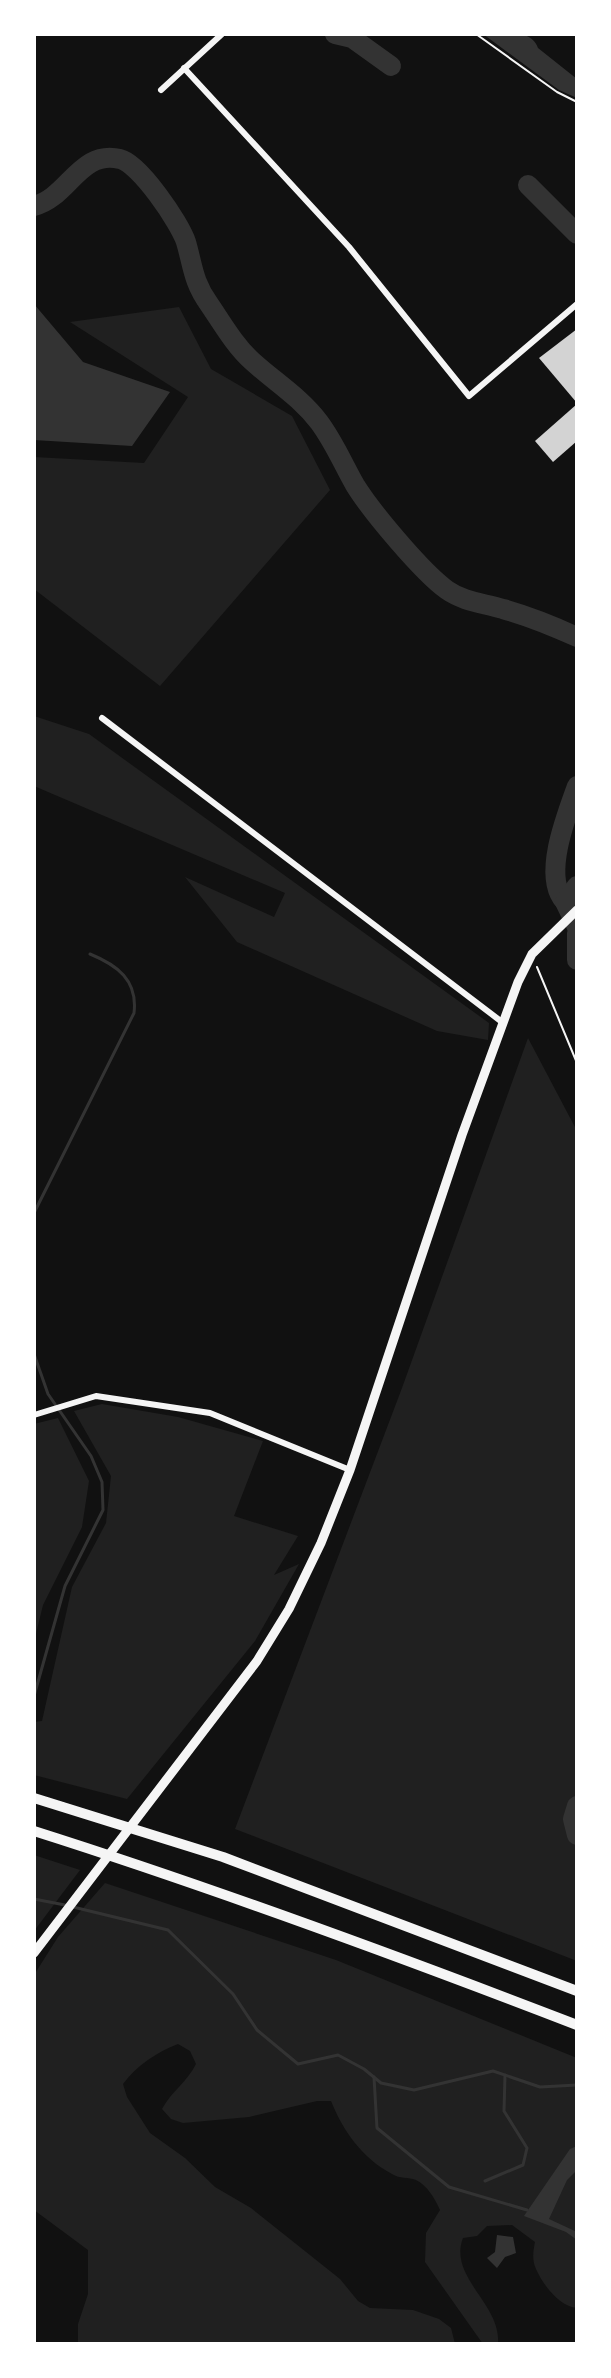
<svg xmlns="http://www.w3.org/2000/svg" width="611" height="2378" viewBox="0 0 611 2378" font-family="'Source Sans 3',sans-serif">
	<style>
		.green { fill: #202020 }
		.water { fill: #333 }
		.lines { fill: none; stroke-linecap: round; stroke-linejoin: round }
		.stream { stroke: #333; stroke-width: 3 }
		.river { stroke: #333; stroke-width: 20 }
		.building { fill: #d3d3d3 }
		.path { stroke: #f5f5f5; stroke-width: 2 }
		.minor { stroke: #f5f5f5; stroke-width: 6 }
		.primary { stroke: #f5f5f5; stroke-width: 9 }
		.motorway { stroke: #f5f5f5; stroke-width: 10 }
	</style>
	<rect width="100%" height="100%" fill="#111"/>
	<g class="green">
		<polygon points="179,307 211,369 292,416 330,490 160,686 34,589 34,457 144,463 188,397 70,322"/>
		<polygon points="34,716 89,734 489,1023 488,1040 437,1031 237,942 185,877 274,917 285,893 34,786"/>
		<polygon points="528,1038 577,1131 577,1961 235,1829 402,1388"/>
		<polygon points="102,1404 178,1417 263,1441 234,1516 298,1536 274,1575 299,1564 255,1641 127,1799 34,1775 34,1722 42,1721 72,1587 106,1523 111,1476 74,1411"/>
		<polygon points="58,1418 89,1481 82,1527 43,1605 34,1642 34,1424"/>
		<polygon points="34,1855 80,1870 34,1931"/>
		<path d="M105 1883 336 1960 577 2058V2308C560 2307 543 2285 536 2269 532 2260 533 2252 535 2242L512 2225 487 2226 477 2236 463 2238C448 2277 501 2304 498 2343L483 2344 425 2262 426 2233 440 2210C435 2199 428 2186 416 2180 408 2177 400 2179 392 2174 362 2158 343 2131 331 2101H317L249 2117 183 2123 171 2119 162 2109C171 2092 187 2082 196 2064L190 2051 178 2044C157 2052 136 2066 123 2084L127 2097 150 2133 185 2158 215 2187 251 2208 340 2279 358 2301 370 2308 413 2310 439 2319 451 2328 455 2344H78V2324L88 2294V2250L34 2210V1975L58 1937Z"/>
	</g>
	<g class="water">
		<path d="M483 34C501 34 531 27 538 48L577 79V98L559 90Z"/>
		<polygon points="34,304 83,362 170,392 132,446 34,440"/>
		<polygon points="577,2146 577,2170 567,2180 549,2219 577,2232 577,2240 566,2232 524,2216 570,2149"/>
		<polygon points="497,2235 513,2237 516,2253 505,2257 497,2268 487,2258 495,2252"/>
	</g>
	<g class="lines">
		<g class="stream">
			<path d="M34 1213 134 1013C138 980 117 965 90 954"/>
			<polyline points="34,1354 48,1394 91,1456 102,1482 103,1510 65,1586 34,1696"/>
			<polyline points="34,1899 65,1905"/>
			<polyline points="73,1907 168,1930 233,1994 257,2030 298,2064 338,2055 364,2069 381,2083 414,2090 493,2071 540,2087 577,2085"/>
			<polyline points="374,2077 377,2128 449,2187 527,2210"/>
			<polyline points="485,2181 523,2165 527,2148 504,2111 505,2075"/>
		</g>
		<g class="river">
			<polyline points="335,34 352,38 391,66"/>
			<polyline points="528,185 577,234"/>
			<path d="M34 206C68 198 80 149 120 159 139 163 180 223 186 242 193 266 193 282 209 304 222 323 235 346 252 361 275 382 300 397 319 422 334 442 343 464 355 485 371 511 422 572 447 590 464 602 484 603 503 609 528 616 553 626 577 637"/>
			<path d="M577 786C567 814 544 871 562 898 566 903 572 907 577 911"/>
			<polyline points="577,886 565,902 577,927"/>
			<polyline points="577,933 577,960"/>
			<polyline points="577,1806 573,1819 577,1835"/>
		</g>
	</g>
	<g class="building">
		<polygon points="577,329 577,403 539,358"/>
		<polygon points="577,404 577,441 553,462 535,441"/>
	</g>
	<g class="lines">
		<g class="path">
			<polyline points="476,34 557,92 577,102"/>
			<polyline points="537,967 577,1063"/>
		</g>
		<g class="minor">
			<polyline points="184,68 349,247 469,396 577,304"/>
			<polyline points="161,90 222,34"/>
			<polyline points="102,718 502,1022"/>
			<polyline points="34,1415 96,1396 210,1413 350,1470"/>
		</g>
		<polyline class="primary" points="34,1953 257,1661 289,1609 321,1543 350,1470 462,1135 518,982 532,954 577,910"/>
		<g class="motorway">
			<polyline points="34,1798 223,1857 577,1991"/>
			<path d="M34 1831C217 1889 398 1956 577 2025"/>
		</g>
	</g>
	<rect width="611" height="2378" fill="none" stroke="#ffffff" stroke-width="72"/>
</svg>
